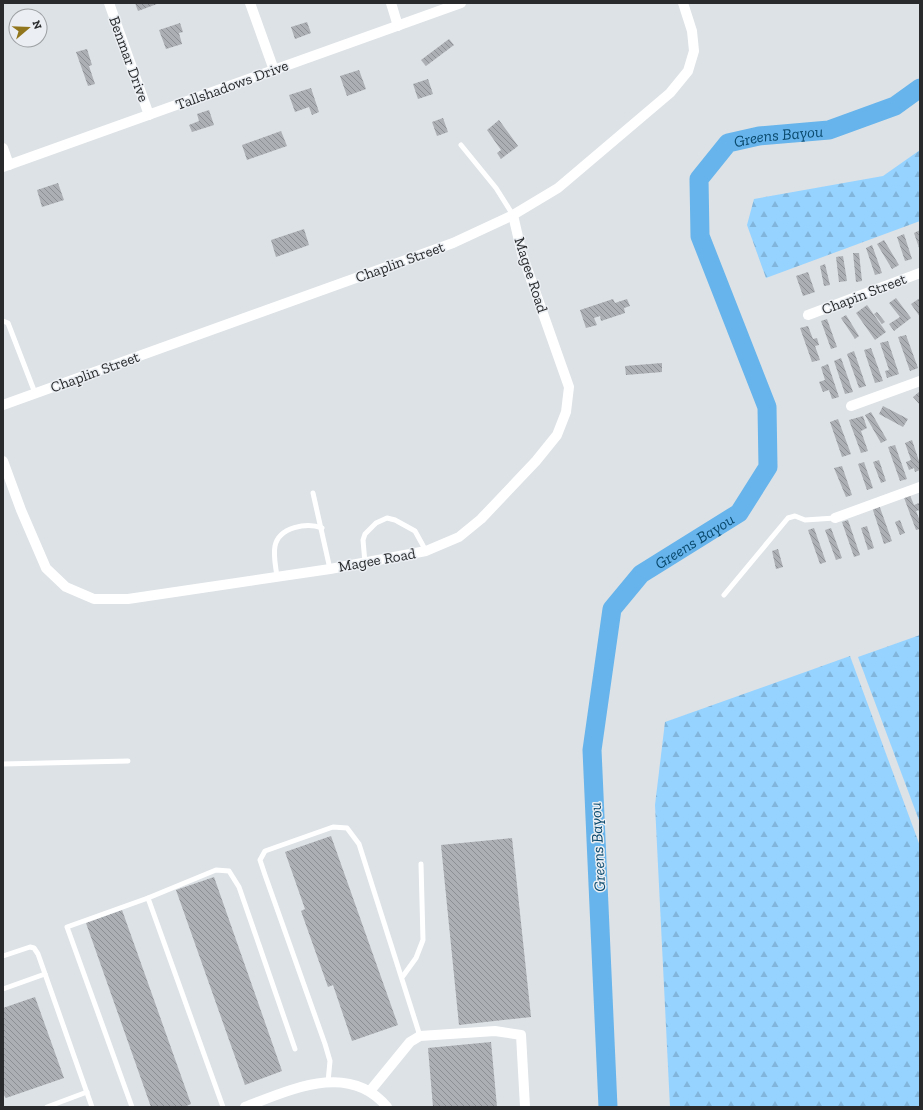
<svg xmlns="http://www.w3.org/2000/svg" width="923" height="1110" viewBox="0 0 923 1110" font-family="'Zilla Slab',serif">
	<style>
		.forest { fill: url(#forest-firs) }
		.lines { fill: none; stroke-linecap: round; stroke-linejoin: round }
		.river { stroke: #66b4eb; stroke-width: 19 }
		.building { fill: url(#building-back-hatch) }
		.service { stroke: #fff; stroke-width: 5 }
		.minor { stroke: #fff; stroke-width: 10 }
		.labels { text-anchor: middle; stroke-width: 3; stroke-linejoin: round; paint-order: stroke }
		.street-label { font-size: 15px; fill: #282a2c; stroke: #ebeff3 }
		.water-label { font-size: 16px; font-style: italic; fill: #0a496d; stroke: #ebeff3 }
	</style>
	<defs>
		<pattern id="forest-firs" width="22" height="20" patternUnits="userSpaceOnUse"><rect width="22" height="20" fill="#96d3ff"/><path d="M5 1l3.5 6h-7zM16 11l3.5 6h-7z" fill="#81b5db"/></pattern>
		<pattern id="building-back-hatch" width="6" height="6" patternUnits="userSpaceOnUse"><rect width="6" height="6" fill="#acb0b4"/><path d="M-1 5l2 2M0 0l6 6M5-1l2 2" fill="none" stroke="#8c8f93"/></pattern>
	</defs>
	<rect width="100%" height="100%" fill="#dde2e6"/>
	<g class="forest">
		<polygon points="920,150 920,221 766,278 747,225 754,199 883,176"/>
		<polygon points="920,635 920,823 858,657"/>
		<polygon points="850,656 920,846 920,1107 670,1107 655,805 665,722"/>
	</g>
	<g class="lines">
		<path class="river" id="s1" d="M608 1107 592 750 612 609 641 574 739 513 768 467 767 407 700 236 699 179 728 143 759 136 829 130 895 106 920 88"/>
	</g>
	<g class="building">
		<polygon points="135,3 157,3 157,4 138,11"/>
		<polygon points="307,22 311,33 295,39 291,27"/>
		<polygon points="180,23 183,32 179,33 182,44 166,49 159,30"/>
		<polygon points="449,39 454,45 426,66 421,60"/>
		<polygon points="87,49 92,65 89,66 95,84 88,86 76,52"/>
		<polygon points="359,70 366,89 347,96 340,76"/>
		<polygon points="428,79 433,94 418,99 413,84"/>
		<polygon points="311,88 319,112 312,115 309,107 295,112 289,95"/>
		<polygon points="209,110 214,125 192,132 189,125 199,121 197,114"/>
		<polygon points="443,118 448,132 437,136 432,122"/>
		<polygon points="499,120 518,146 501,159 497,153 501,150 487,130"/>
		<polygon points="281,131 287,146 247,160 242,145"/>
		<polygon points="58,183 64,200 42,207 37,190"/>
		<polygon points="304,229 309,245 276,257 271,240"/>
		<polygon points="920,230 920,251 914,233"/>
		<polygon points="904,234 912,259 905,261 897,237"/>
		<polygon points="884,240 899,265 892,269 877,244"/>
		<polygon points="872,245 882,273 875,275 866,248"/>
		<polygon points="853,253 859,253 862,281 856,282"/>
		<polygon points="843,256 847,281 839,282 836,257"/>
		<polygon points="825,264 830,285 824,286 820,266"/>
		<polygon points="808,272 815,292 803,296 796,276"/>
		<polygon points="896,298 911,318 894,331 889,324 900,317 889,303"/>
		<polygon points="920,298 920,317 911,304"/>
		<polygon points="613,299 615,303 627,299 630,306 624,308 625,313 601,321 600,316 594,318 597,325 586,328 580,310"/>
		<polygon points="867,305 886,332 875,340 856,313"/>
		<polygon points="877,312 885,322 882,324 874,314"/>
		<polygon points="846,315 859,336 855,339 841,318"/>
		<polygon points="827,319 837,347 831,349 821,321"/>
		<polygon points="808,326 813,339 817,338 819,345 815,346 820,360 812,362 800,328"/>
		<polygon points="906,335 918,368 910,371 898,337"/>
		<polygon points="888,341 899,374 887,378 885,371 889,370 880,343"/>
		<polygon points="871,348 883,381 875,383 864,350"/>
		<polygon points="854,351 866,386 859,388 847,354"/>
		<polygon points="841,358 853,392 845,394 834,361"/>
		<polygon points="662,363 662,372 626,375 625,366"/>
		<polygon points="828,364 839,397 832,399 829,390 823,392 819,382 825,380 821,367"/>
		<polygon points="919,392 920,393 920,405 913,397"/>
		<polygon points="883,406 908,419 903,427 879,414"/>
		<polygon points="871,412 887,440 881,443 865,415"/>
		<polygon points="863,416 867,428 861,431 868,451 861,453 849,420"/>
		<polygon points="838,419 851,454 842,457 830,422"/>
		<polygon points="912,440 920,464 920,470 915,472 914,468 909,470 906,462 911,460 905,443"/>
		<polygon points="895,445 907,479 900,481 888,447"/>
		<polygon points="879,460 886,481 881,483 873,462"/>
		<polygon points="864,462 873,488 867,490 858,464"/>
		<polygon points="842,466 852,495 846,497 834,468"/>
		<polygon points="909,493 914,505 919,503 920,507 920,510 916,511 920,521 920,529 916,530 903,495"/>
		<polygon points="879,505 892,541 884,544 872,507"/>
		<polygon points="848,520 860,555 854,557 842,522"/>
		<polygon points="900,520 905,533 900,535 895,522"/>
		<polygon points="867,526 874,548 868,550 861,528"/>
		<polygon points="814,528 826,562 820,564 808,530"/>
		<polygon points="831,528 842,558 836,560 825,530"/>
		<polygon points="778,549 783,567 776,569 772,551"/>
		<polygon points="331,836 398,1025 352,1041 333,985 328,987 301,911 305,909 285,852"/>
		<polygon points="512,838 531,1017 459,1025 441,845"/>
		<polygon points="214,877 282,1071 245,1085 176,890"/>
		<polygon points="122,910 191,1104 184,1107 151,1107 86,923"/>
		<polygon points="35,997 64,1078 6,1098 3,1094 3,1008"/>
		<polygon points="491,1042 497,1107 433,1107 428,1048"/>
	</g>
	<g class="lines">
		<g class="service">
			<polyline points="461,145 496,188 513,215"/>
			<polyline points="3,321 8,323 35,393"/>
			<polyline points="313,493 330,569"/>
			<polyline points="365,563 363,540 365,534 376,523 387,518 395,520 415,531 426,551"/>
			<path d="M277 577C276 567 273 556 275 546 279 527 307 522 322 528"/>
			<polyline points="724,595 788,518 795,516 805,520 835,518"/>
			<polyline points="3,764 128,761"/>
			<polyline points="148,898 216,870 229,871 239,887 295,1049"/>
			<polyline points="3,956 30,947 34,948 38,954 92,1107"/>
			<polyline points="403,976 416,958 423,940 421,864"/>
			<polyline points="3,989 45,974"/>
			<polyline points="328,1082 330,1061 325,1044 265,875 260,860 265,851 333,827 347,828 359,844 420,1036"/>
			<polyline points="47,1107 87,1092"/>
			<polyline points="132,1107 67,927 148,898 223,1107"/>
		</g>
		<g class="minor">
			<polyline points="109,3 149,115"/>
			<polyline points="250,3 274,70"/>
			<polyline points="391,3 398,26"/>
			<polyline points="3,148 9,165"/>
			<polyline points="3,167 461,3"/>
			<polyline points="808,315 920,273"/>
			<polyline points="3,405 453,243 513,215 558,188 670,93 688,71 694,51 692,31 683,3"/>
			<polyline points="851,406 920,381"/>
			<polyline points="3,461 21,510 46,568 66,587 94,599 128,599 330,569 426,551 459,537 481,519 536,461 557,435 566,412 569,387 522,254 513,215"/>
			<polyline points="835,518 920,487"/>
			<polyline points="370,1091 410,1042 420,1036 495,1031 521,1035 525,1107"/>
			<path d="M245 1107C290 1090 349 1061 387 1107"/>
		</g>
	</g>
	<g class="labels">
		<g class="street-label">
			<text transform="translate(129 59) rotate(70)" y="5">Benmar Drive</text>
			<text transform="translate(232 85) rotate(-20)" y="5">Tallshadows Drive</text>
			<text transform="translate(400 262) rotate(-20)" y="5">Chaplin Street</text>
			<text transform="translate(531 275) rotate(72)" y="5">Magee Road</text>
			<text transform="translate(864 294) rotate(-21)" y="5">Chapin Street</text>
			<text transform="translate(95 372) rotate(-20)" y="5">Chaplin Street</text>
			<text transform="translate(377 560) rotate(-10)" y="5">Magee Road</text>
		</g>
		<g class="water-label">
			<text dy="6" stroke="none"><textPath href="#s1" startOffset="1113">Greens Bayou</textPath></text>
			<text dy="6" stroke="none"><textPath href="#s1" startOffset="608">Greens Bayou</textPath></text>
			<text transform="translate(597 847) rotate(-93)" y="6">Greens Bayou</text>
		</g>
	</g>
	<rect width="923" height="1110" fill="none" stroke="#282a2c" stroke-width="8"/>
	<g transform="translate(28 28) rotate(71)"><circle r="19" fill="#ebeff3" stroke="#9da0a3"/>
	<path d="M0-3L7 15L0 10L-7 15Z" fill="#92761d"/>
	<text y="-6" font-size="11" font-weight="bold" text-anchor="middle" fill="#282a2c">N</text>
	</g>
</svg>
